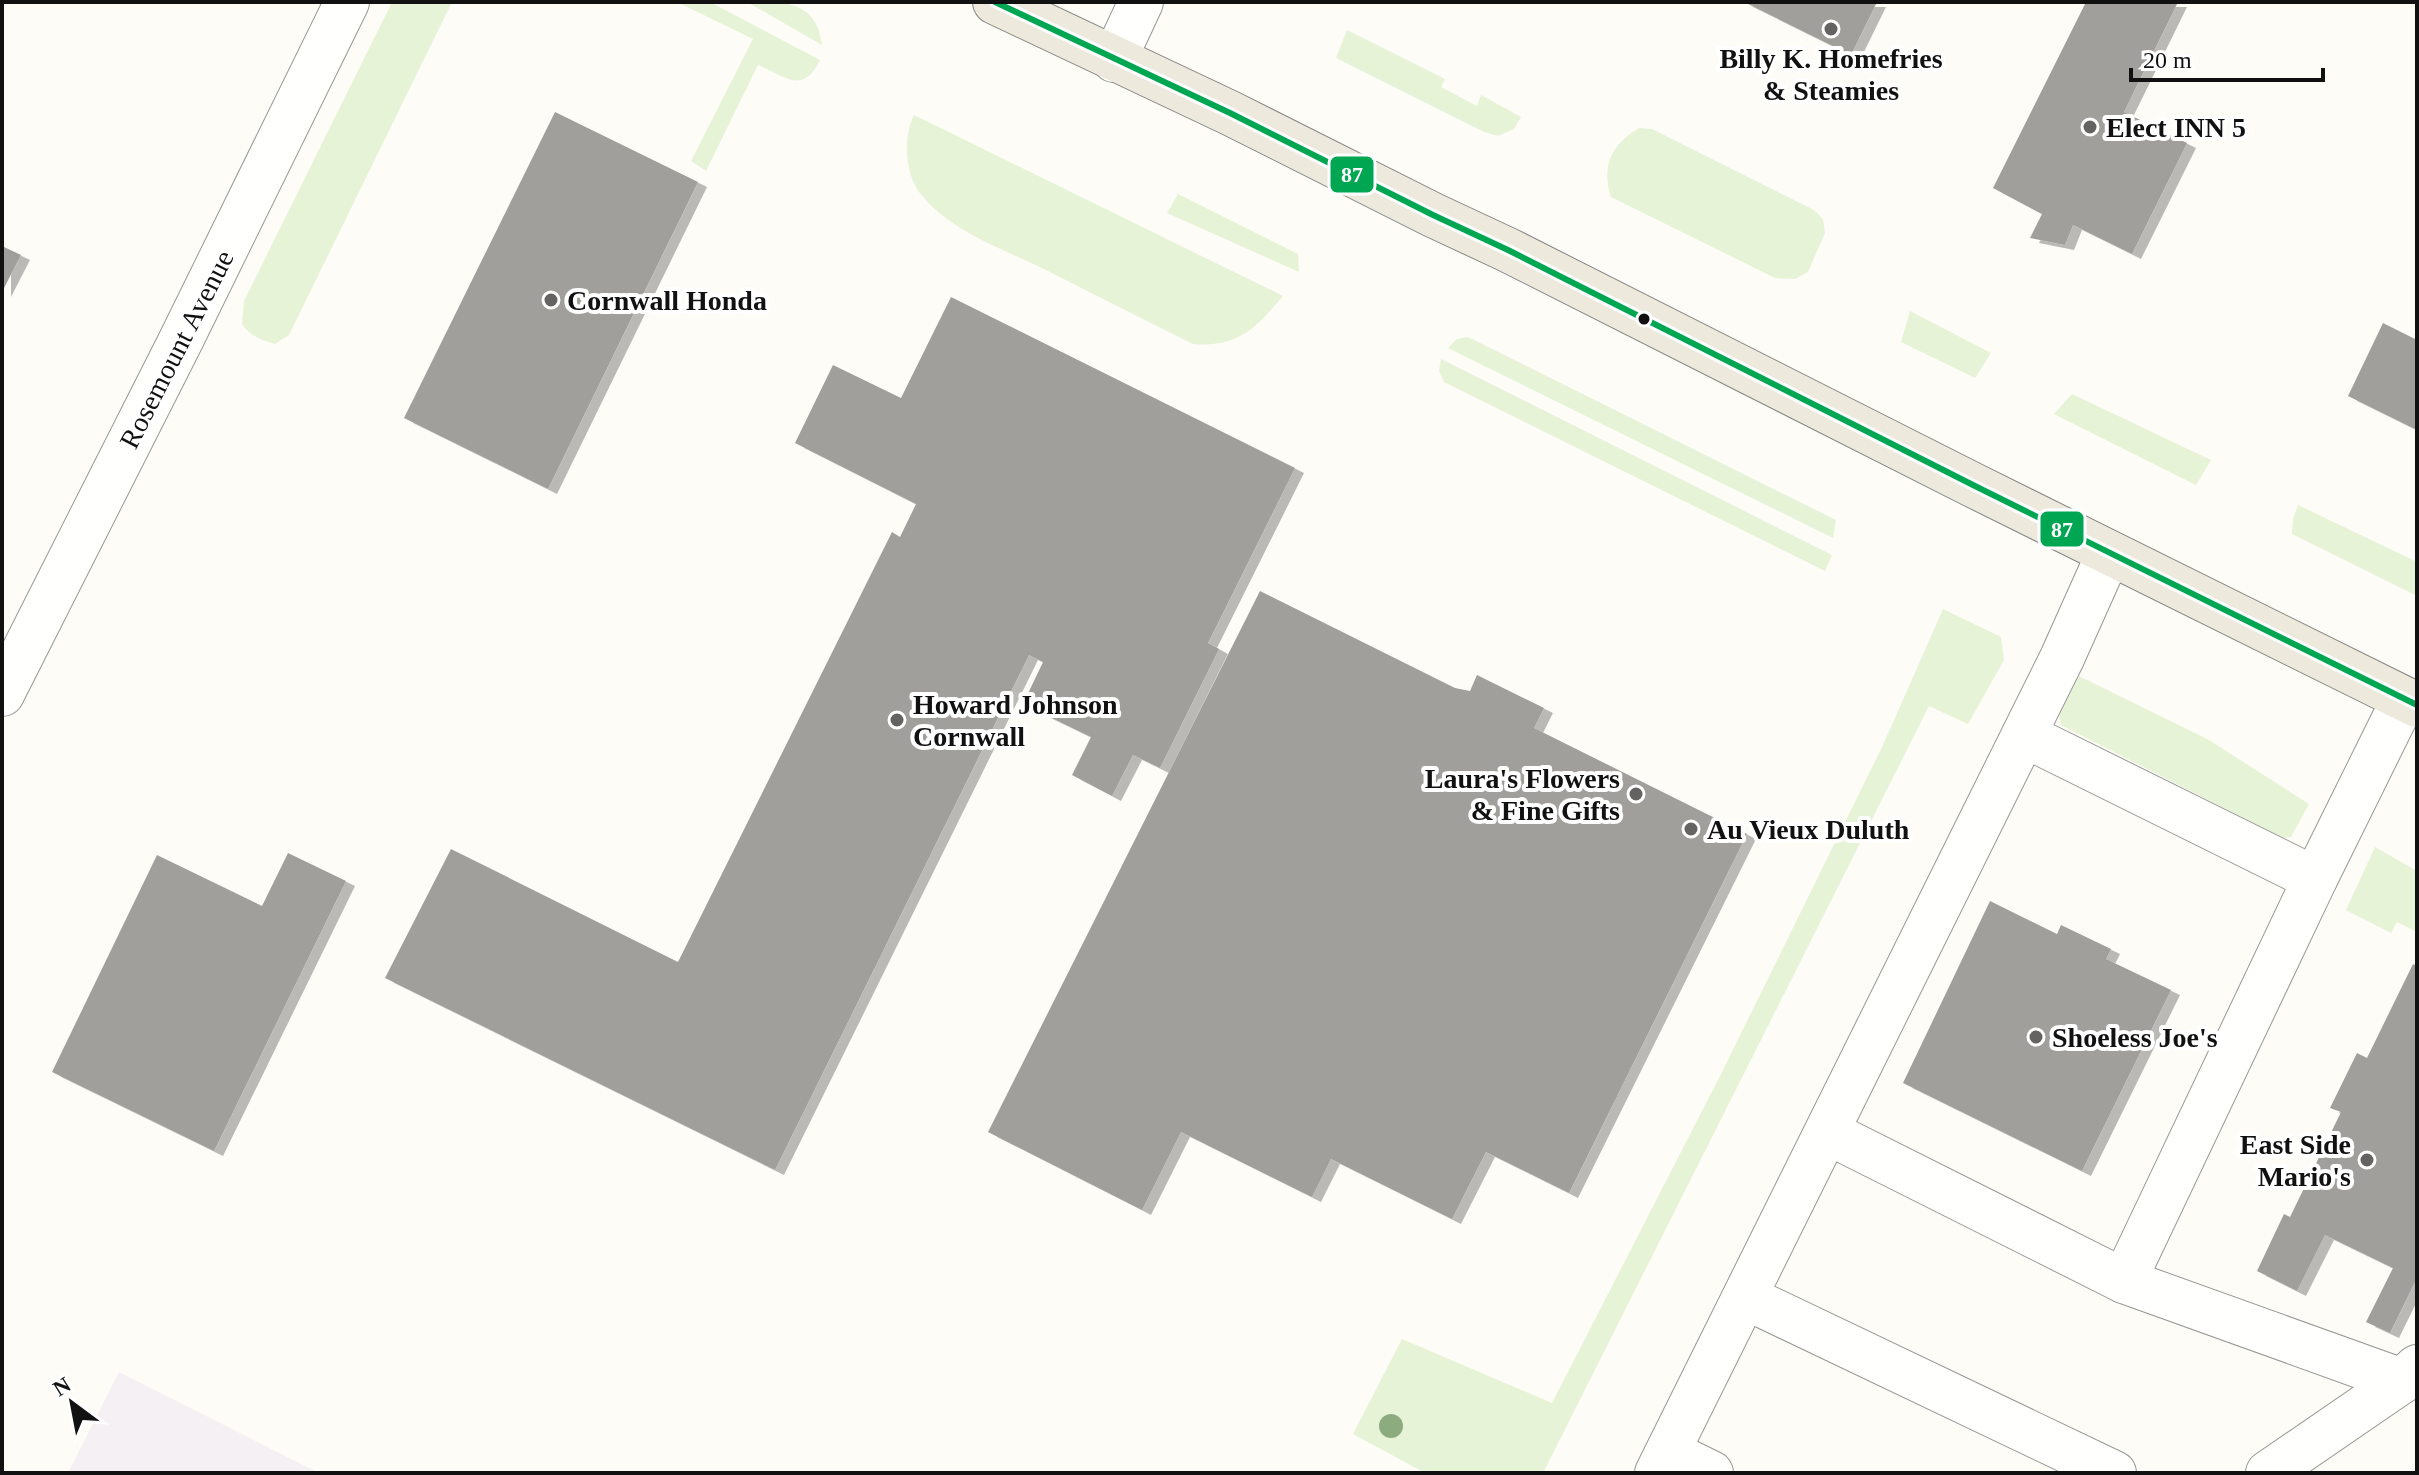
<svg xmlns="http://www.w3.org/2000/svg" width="2419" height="1475" viewBox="0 0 2419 1475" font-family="'Times New Roman',serif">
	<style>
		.industrial { fill: #f5f0f3 }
		.green { fill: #e7f3d7 }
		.building { fill: #a19f9c; filter: url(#shadow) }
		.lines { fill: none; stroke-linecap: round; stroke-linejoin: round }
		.minor-casing { stroke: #979795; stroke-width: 46 }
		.major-casing { stroke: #858482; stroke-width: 46 }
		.minor { stroke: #fffffe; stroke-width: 44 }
		.major { stroke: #ede9dc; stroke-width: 44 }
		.bus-1-casing { stroke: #fff; stroke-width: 12 }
		.bus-1 { stroke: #00a651; stroke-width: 6 }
		.tree { fill: #8cac80 }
		.poi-dot { fill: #646362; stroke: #fff; stroke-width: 3 }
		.bus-dot { fill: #111; stroke: #fff; stroke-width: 3 }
		.labels { text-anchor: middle; stroke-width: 8; stroke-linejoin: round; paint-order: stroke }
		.poi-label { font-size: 28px; font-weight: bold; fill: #111; stroke: #fff; text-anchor: start }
		.street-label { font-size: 28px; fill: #111; stroke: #fff }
		.line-badge { stroke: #fff; stroke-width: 3 }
		.badge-label { font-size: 22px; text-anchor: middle; font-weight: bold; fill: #fff }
	</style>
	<defs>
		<filter id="shadow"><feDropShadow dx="9" dy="5" stdDeviation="0" flood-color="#0004"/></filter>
	</defs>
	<rect width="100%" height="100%" fill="#fdfcf7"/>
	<polygon class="industrial" points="119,1372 319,1473 68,1473"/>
	<g class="green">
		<path d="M392 2H452L289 335 275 344C261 340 250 336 242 324L244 301Z"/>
		<path d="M677 2H710L820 60C803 96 785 76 758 65L706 171 691 161 753 39Z"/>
		<path d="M747 2C785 2 816 0 822 45Z"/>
		<polygon points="1347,30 1445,79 1441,87 1477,106 1481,95 1521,117 1514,129 1498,136 1484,132 1336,58"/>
		<path d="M914 115 1283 296C1256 328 1238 348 1193 344 1143 319 1093 294 1044 269 1001 248 949 231 919 192 905 172 903 137 914 115Z"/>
		<path d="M1639 128 1652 129 1814 210 1823 219 1825 233 1808 272 1795 279 1775 278 1611 197C1601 166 1611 145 1639 128Z"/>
		<polygon points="1178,194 1298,254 1299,272 1167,213"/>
		<polygon points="1910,311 1991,353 1975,378 1901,342"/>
		<polygon points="1468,337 1836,520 1833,538 1448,348 1457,339"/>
		<polygon points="1441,359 1832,555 1825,571 1444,382 1439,371"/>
		<polygon points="2072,394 2211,460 2196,485 2054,414"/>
		<polygon points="2298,505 2417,562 2417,596 2292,534 2293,519"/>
		<polygon points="1943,609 2001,637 2004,660 1968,724 1929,706 1543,1473 1425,1473 1353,1434 1402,1339 1552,1403 1721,1074 1883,745"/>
		<polygon points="2079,676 2209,740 2309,804 2291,837 2283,838 2061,725 2059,715"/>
		<polygon points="2375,847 2417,871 2417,932 2397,922 2391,933 2346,910"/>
	</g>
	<g class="building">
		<polygon points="1744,2 1877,2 1851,55"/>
		<polygon points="2086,2 2178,2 2124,112 2187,143 2132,254 2073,225 2065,245 2030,238 2042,214 1993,188"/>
		<polygon points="555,112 698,182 548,489 404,418"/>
		<polygon points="2,246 21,255 2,292"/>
		<polygon points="951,297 1295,468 1208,643 1219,649 1160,768 1133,755 1112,796 1072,775 1091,737 1023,704 1043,662 1029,655 775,1170 385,978 451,849 678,962 892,532 900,537 916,504 795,443 833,365 901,398"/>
		<polygon points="2383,323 2417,340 2417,430 2348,396"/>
		<polygon points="1260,591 1455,688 1470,691 1477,675 1544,708 1534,728 1747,834 1569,1193 1486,1152 1452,1219 1331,1159 1312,1197 1181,1132 1142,1210 988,1132"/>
		<polygon points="288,853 346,881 214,1151 52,1072 157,855 262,906"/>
		<polygon points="1990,901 2057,934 2061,925 2111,949 2106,959 2171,990 2082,1171 1903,1083"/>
		<polygon points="2413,964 2417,966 2417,1278 2390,1333 2366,1322 2393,1268 2325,1235 2297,1291 2257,1271 2284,1214 2290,1217 2341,1112 2330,1108 2357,1053 2367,1058"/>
	</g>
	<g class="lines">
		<g class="minor-casing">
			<g id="minor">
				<polyline points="1114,60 1141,2"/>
				<polyline points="2,694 181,340 347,2"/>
				<polyline points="2024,735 2315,879 2404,699"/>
				<polyline points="1827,1132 2124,1281 2315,879"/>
				<polyline points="2124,1281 2402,1381"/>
				<polyline points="1745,1297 2114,1473"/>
				<polyline points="1668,1452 1711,1473"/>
				<polyline points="1657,1473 2062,658 2109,553"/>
				<polyline points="2268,1473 2402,1381 2417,1367"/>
			</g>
		</g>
		<g class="major-casing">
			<polyline id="major" points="995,2 1230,113 1433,215 1508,250 1975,486 2417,705"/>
		</g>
		<use href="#minor" class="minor"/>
		<use href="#major" class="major"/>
		<g class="bus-1-casing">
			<polyline id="bus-1" points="995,2 1230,113 1433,215 1508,250 1975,486 2417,705"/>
		</g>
		<use href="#bus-1" class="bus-1"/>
	</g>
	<circle class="tree" cx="1391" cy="1426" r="12"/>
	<g class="poi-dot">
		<circle cx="1831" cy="29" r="8"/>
		<circle cx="2090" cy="127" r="8"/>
		<circle cx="551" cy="300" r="8"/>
		<circle cx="897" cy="720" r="8"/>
		<circle cx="1636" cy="794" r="8"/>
		<circle cx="1691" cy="829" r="8"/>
		<circle cx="2036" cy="1037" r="8"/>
		<circle cx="2367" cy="1160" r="8"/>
	</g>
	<circle class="bus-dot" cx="1644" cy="319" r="7"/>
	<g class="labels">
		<g class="poi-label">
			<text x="1831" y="68" text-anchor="middle">Billy K. Homefries<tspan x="1831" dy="32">&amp; Steamies</tspan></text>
			<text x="2106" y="137">Elect INN 5</text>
			<text x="567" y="310">Cornwall Honda</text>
			<text x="913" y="714">Howard Johnson<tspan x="913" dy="32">Cornwall</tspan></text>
			<text x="1620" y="788" text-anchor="end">Laura's Flowers<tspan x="1620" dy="32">&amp; Fine Gifts</tspan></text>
			<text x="1707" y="839">Au Vieux Duluth</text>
			<text x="2052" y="1047">Shoeless Joe's</text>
			<text x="2351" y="1154" text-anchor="end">East Side<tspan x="2351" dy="32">Mario's</tspan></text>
		</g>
		<g class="street-label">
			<text transform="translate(176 349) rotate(-63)" y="10">Rosemount Avenue</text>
		</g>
	</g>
	<g class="line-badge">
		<rect x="1329" y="155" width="46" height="39" rx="8" fill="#00a651"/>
		<rect x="2039" y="510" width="46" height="38" rx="8" fill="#00a651"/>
	</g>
	<g class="badge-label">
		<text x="1352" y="182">87</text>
		<text x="2062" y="537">87</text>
	</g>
	<rect width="2419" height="1475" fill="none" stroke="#111111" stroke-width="8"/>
	<g transform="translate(72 1403) rotate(328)" stroke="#ffffff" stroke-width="6" paint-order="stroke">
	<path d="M0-6L14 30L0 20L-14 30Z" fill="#111111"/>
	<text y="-12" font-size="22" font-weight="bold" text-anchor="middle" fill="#111111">N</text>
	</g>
	<path d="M2131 68v12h192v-12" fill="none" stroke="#111111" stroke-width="4"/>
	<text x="2143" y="68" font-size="24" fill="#111111" stroke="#ffffff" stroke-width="6" paint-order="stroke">20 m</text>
</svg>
